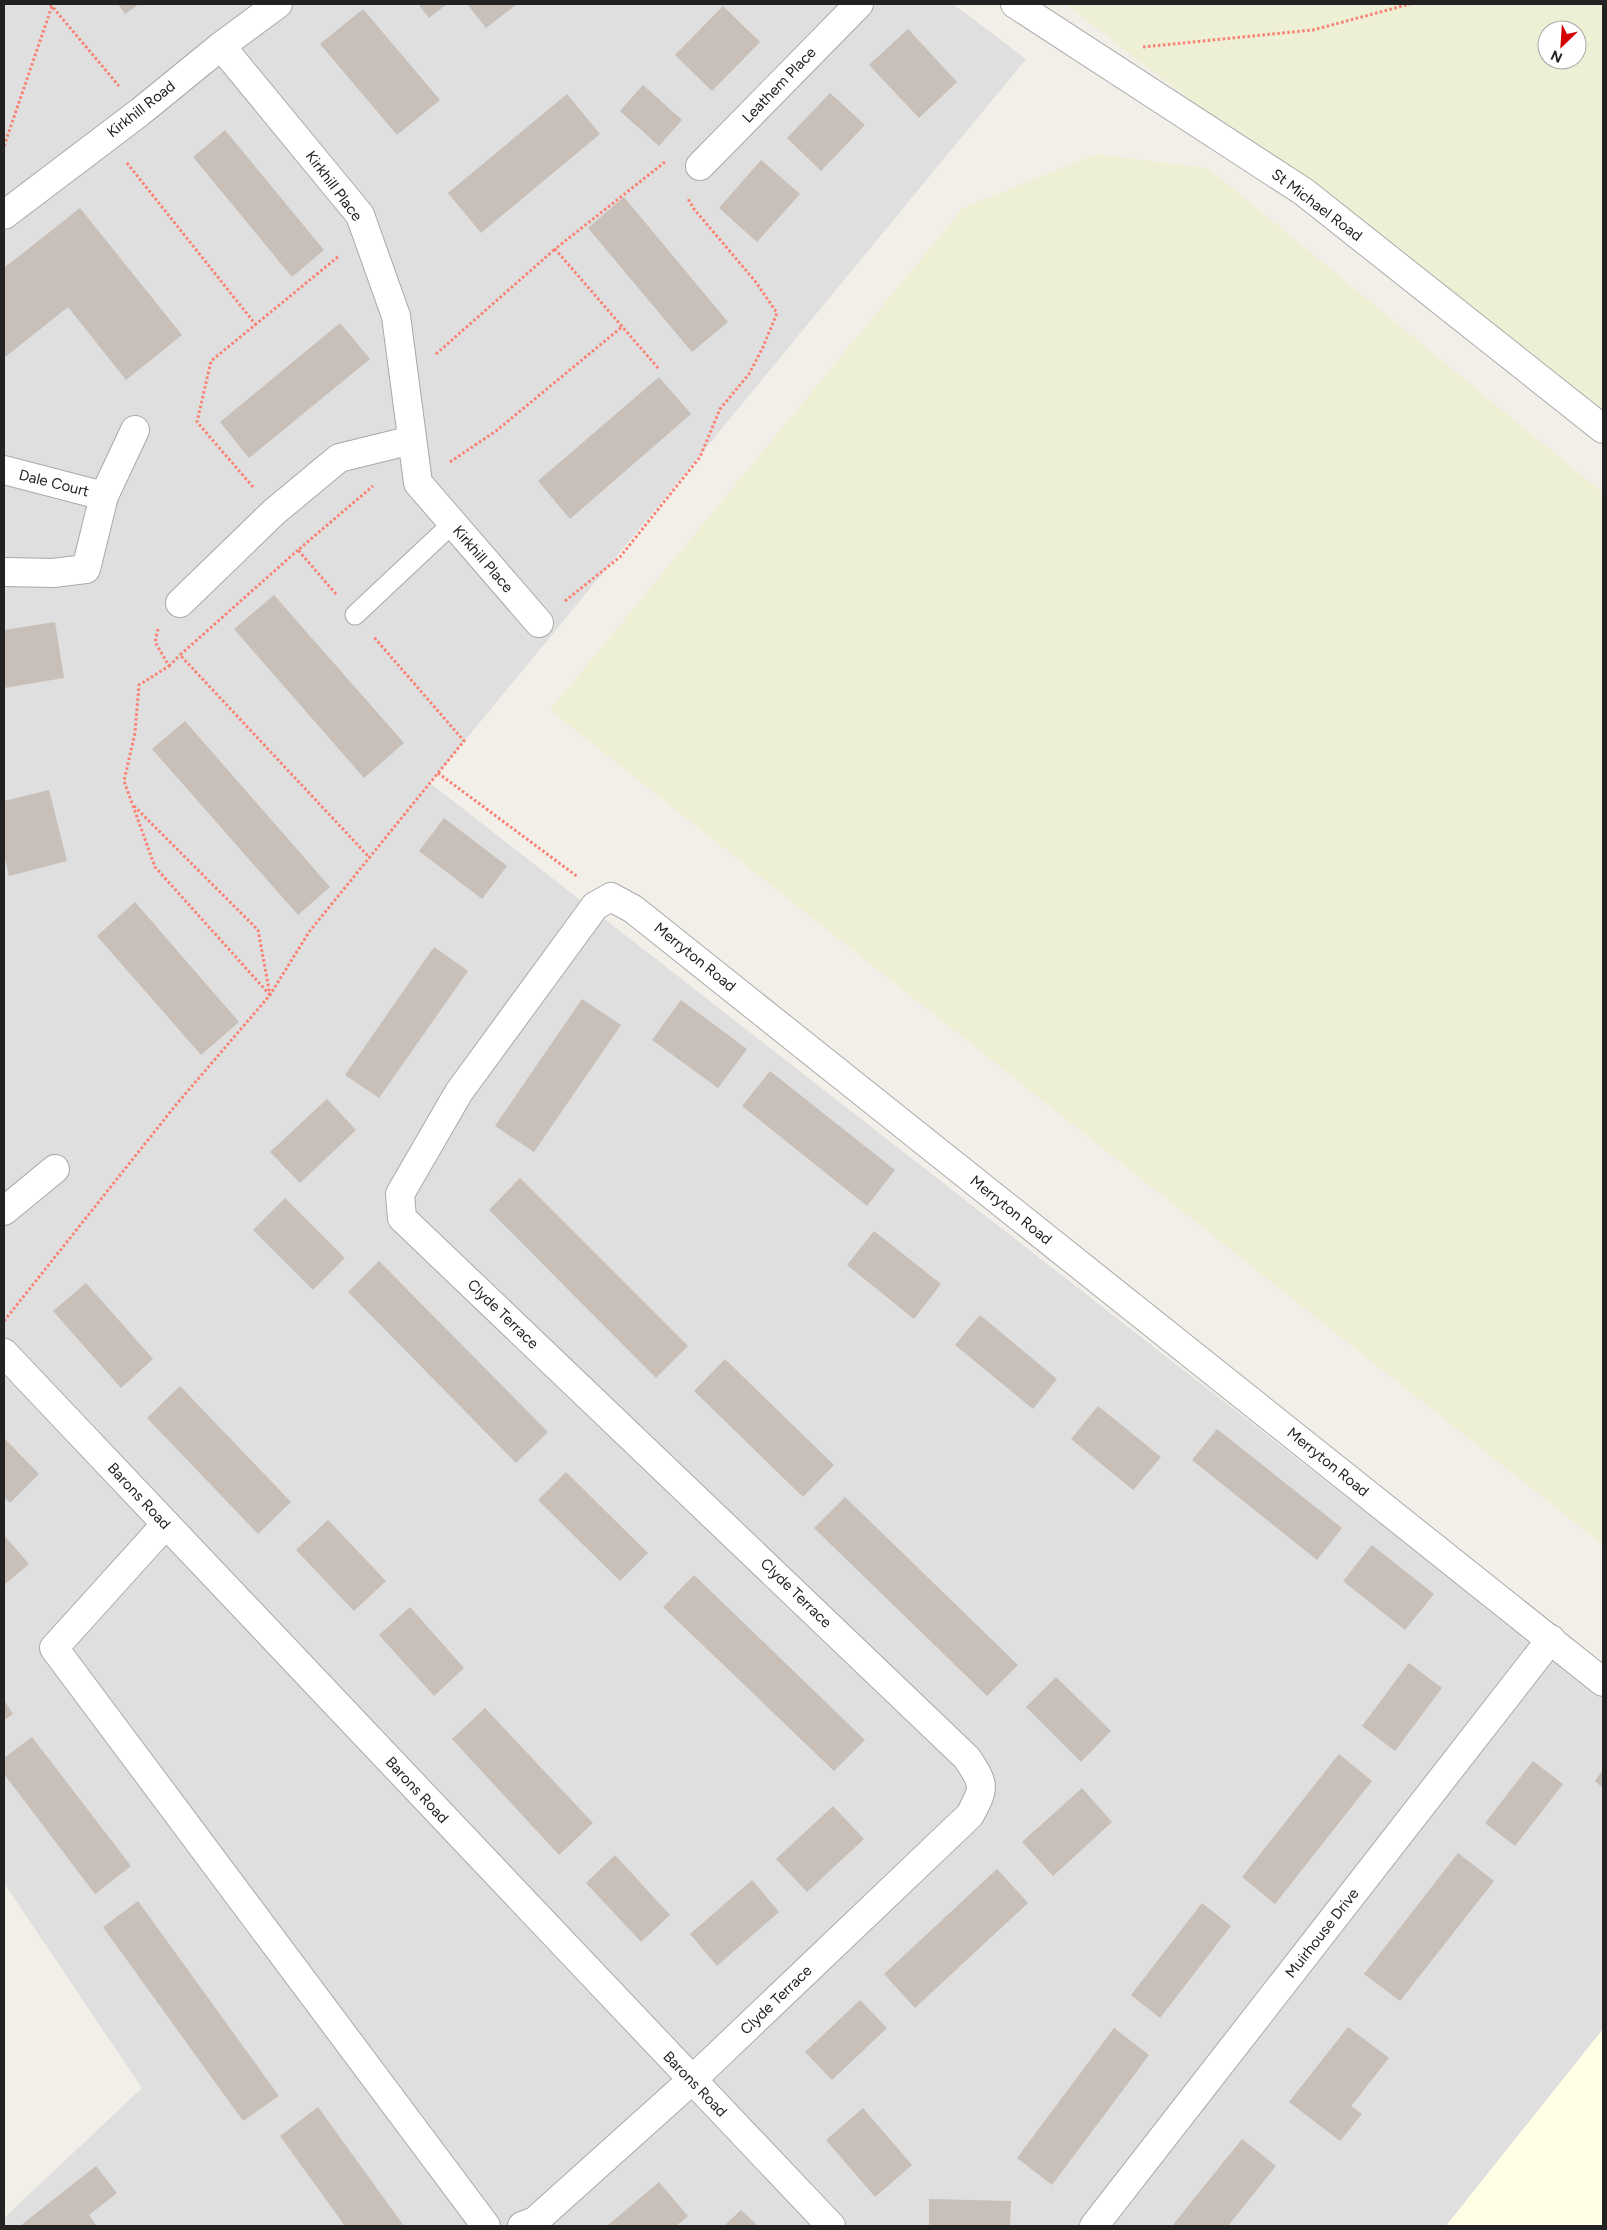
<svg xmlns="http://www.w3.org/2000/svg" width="1607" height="2230" viewBox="0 0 1607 2230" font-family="Figtree,sans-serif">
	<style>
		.residential { fill: #e0dfdf }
		.education { fill: #ffffe5 }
		.farmland { fill: #eef0d5; fill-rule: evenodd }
		.building { fill: #c7bfb8 }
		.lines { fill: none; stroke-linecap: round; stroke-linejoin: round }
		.lane-casing { stroke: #a9a9a9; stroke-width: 21 }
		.street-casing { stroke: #a9a9a9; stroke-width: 30 }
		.path { stroke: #fa8072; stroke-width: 3; stroke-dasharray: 2.5 2.5; stroke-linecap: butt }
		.lane { stroke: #fff; stroke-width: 19 }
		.street { stroke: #fff; stroke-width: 28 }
		.labels { text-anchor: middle; stroke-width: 4; stroke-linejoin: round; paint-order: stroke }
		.street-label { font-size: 15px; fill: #222; stroke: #fff }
	</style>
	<rect width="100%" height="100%" fill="#f2efe9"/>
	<polygon class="residential" points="4,4 953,4 1026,59 430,783 1603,1697 1603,2029 1446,2226 4,2226 4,2218 142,2088 4,1883"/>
	<polygon class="education" points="1603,2029 1603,2226 1446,2226"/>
	<g class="farmland">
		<path d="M1065 4H1603V416ZM1547 30H1577V60H1547Z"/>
		<polygon points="1096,154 1208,168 1603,493 1603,1545 550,710 963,208"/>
	</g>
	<g class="building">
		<polygon points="118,4 139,4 125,14"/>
		<polygon points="418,4 447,4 429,18"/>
		<polygon points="467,4 515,4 516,5 486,28"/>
		<polygon points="723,6 760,42 712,91 675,55"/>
		<polygon points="363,9 440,100 397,135 320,44"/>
		<polygon points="908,29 957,82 919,118 869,65"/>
		<polygon points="643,85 682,120 659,146 620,111"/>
		<polygon points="830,93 865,125 821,171 787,138"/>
		<polygon points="567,94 600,134 481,233 448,193"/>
		<polygon points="225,130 324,250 292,277 193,157"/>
		<polygon points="761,160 800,194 757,242 719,208"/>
		<polygon points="624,197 728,322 692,352 588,228"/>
		<polygon points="80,208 182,335 126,380 68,307 4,358 4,268"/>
		<polygon points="340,323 370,359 249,458 220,422"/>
		<polygon points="659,377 691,414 570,519 538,481"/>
		<polygon points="274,595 404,743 364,778 234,629"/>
		<polygon points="55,622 64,678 4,688 4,630"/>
		<polygon points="185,721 330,887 298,915 152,749"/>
		<polygon points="49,790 67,861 9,876 4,855 4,801"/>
		<polygon points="444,818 507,866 482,899 419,851"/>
		<polygon points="135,902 239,1022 201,1055 97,936"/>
		<polygon points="434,947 468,971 379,1098 345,1075"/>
		<polygon points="582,999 621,1025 534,1152 495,1126"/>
		<polygon points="681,1000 747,1049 718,1088 652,1040"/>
		<polygon points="770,1071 895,1170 867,1206 742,1106"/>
		<polygon points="327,1099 356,1130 300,1183 270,1152"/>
		<polygon points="520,1178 688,1346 656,1378 489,1210"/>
		<polygon points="285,1198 345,1258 313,1290 253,1230"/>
		<polygon points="874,1231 941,1284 914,1319 847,1265"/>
		<polygon points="379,1261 548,1432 516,1463 348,1292"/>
		<polygon points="86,1283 153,1359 121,1388 53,1311"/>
		<polygon points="980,1315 1057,1379 1033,1409 955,1345"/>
		<polygon points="725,1359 834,1465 803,1497 694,1391"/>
		<polygon points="180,1386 291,1502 258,1534 147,1418"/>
		<polygon points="1098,1406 1161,1457 1133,1490 1071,1439"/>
		<polygon points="1217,1429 1342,1528 1317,1560 1192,1460"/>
		<polygon points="4,1438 39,1474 10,1503 4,1497"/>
		<polygon points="566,1472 648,1553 620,1581 538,1500"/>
		<polygon points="845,1497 1018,1665 987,1696 814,1528"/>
		<polygon points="328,1520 386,1581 354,1611 296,1550"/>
		<polygon points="4,1535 29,1564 4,1585"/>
		<polygon points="1372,1545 1434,1594 1405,1630 1343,1581"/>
		<polygon points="694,1575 865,1740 834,1771 663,1607"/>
		<polygon points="410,1607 464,1668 434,1696 379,1635"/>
		<polygon points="1409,1663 1442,1688 1395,1751 1362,1726"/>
		<polygon points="1056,1677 1111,1731 1081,1762 1026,1707"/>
		<polygon points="4,1700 13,1714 4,1720"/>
		<polygon points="485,1708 593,1823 559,1855 452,1739"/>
		<polygon points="32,1737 131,1866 95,1894 4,1774 4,1758"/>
		<polygon points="1339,1754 1372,1781 1275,1904 1242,1877"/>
		<polygon points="1533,1761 1563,1784 1515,1846 1485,1823"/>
		<polygon points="1603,1770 1603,1788 1595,1781"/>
		<polygon points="1082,1788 1112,1822 1053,1876 1022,1842"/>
		<polygon points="833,1806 864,1839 807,1892 776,1859"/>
		<polygon points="1458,1853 1494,1881 1400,2001 1364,1974"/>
		<polygon points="615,1855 670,1915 641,1942 586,1883"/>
		<polygon points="997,1869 1028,1903 915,2008 884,1974"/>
		<polygon points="752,1880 779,1912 717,1966 690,1934"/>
		<polygon points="138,1901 279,2096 243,2121 103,1927"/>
		<polygon points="1202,1903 1231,1926 1160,2018 1131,1995"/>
		<polygon points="860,2000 887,2028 832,2080 805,2052"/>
		<polygon points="1348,2027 1389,2058 1351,2106 1362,2114 1340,2141 1289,2102"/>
		<polygon points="1114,2028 1149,2055 1052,2185 1017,2158"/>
		<polygon points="318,2107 404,2226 345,2226 280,2136"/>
		<polygon points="863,2108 912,2165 875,2197 826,2140"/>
		<polygon points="1242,2139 1276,2166 1228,2226 1172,2226"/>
		<polygon points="96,2166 117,2193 89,2215 97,2226 20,2226"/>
		<polygon points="659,2182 688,2216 676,2226 607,2226"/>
		<polygon points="929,2199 1011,2201 1010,2226 929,2226"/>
		<polygon points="741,2210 758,2226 724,2226"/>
	</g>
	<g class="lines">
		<g class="lane-casing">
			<polyline id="lane" points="355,615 452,524"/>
		</g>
		<g class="street-casing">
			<g id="street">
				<polyline points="1015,4 1304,192 1603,429"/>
				<polyline points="221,46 360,215 396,316 418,483 539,623"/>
				<polyline points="700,166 859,4"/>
				<polyline points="4,215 140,112 221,46 278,4"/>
				<polyline points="4,470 104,496"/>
				<polyline points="4,572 53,573 86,569 104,496 135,430"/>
				<polyline points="180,603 274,512 339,458 412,440"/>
				<polyline points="4,1211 55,1169"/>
				<polyline points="4,1353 831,2226"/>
				<polyline points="166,1524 54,1648 486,2226"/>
				<path d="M522 2226 535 2221 692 2080 970 1815C985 1787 985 1785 967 1758L402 1218 400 1194 459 1092 595 906 611 897 633 909 1603 1682"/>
				<polyline points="1094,2226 1551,1639"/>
			</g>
		</g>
		<g class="path">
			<polyline points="50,4 119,86"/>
			<polyline points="1143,47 1313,30 1410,4"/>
			<polyline points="4,146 52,6"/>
			<polyline points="127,163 256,325"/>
			<polyline points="436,354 555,249"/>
			<polyline points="658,368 555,249 665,162 666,164"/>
			<polyline points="450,462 496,431 623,326"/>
			<polyline points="253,487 197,422 211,361 339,256"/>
			<polyline points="298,550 180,655 370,858"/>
			<polyline points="336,594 298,550 373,486"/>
			<polyline points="565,601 620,557 700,457 720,409 749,374 763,347 777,313 755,281 694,209 687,197"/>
			<polyline points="158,629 155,642 169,666 139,685 135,733 124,781 155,867 270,995"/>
			<polyline points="169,666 180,655"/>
			<polyline points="438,773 578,877"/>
			<polyline points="134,806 258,930 270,995"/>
			<polyline points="4,1321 175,1106 270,995 309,932 464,741 373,636"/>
		</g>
		<use href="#lane" class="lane"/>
		<use href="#street" class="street"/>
	</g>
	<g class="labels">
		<g class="street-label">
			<text transform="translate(779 85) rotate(-46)" y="5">Leathem Place</text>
			<text transform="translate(141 109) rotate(-38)" y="5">Kirkhill Road</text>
			<text transform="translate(334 186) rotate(53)" y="5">Kirkhill Place</text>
			<text transform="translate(1317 205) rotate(37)" y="5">St Michael Road</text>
			<text transform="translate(54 483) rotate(14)" y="5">Dale Court</text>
			<text transform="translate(483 559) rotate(49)" y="5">Kirkhill Place</text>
			<text transform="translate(695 957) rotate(39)" y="5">Merryton Road</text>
			<text transform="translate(1011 1210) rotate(39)" y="5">Merryton Road</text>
			<text transform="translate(503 1314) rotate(44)" y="5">Clyde Terrace</text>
			<text transform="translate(1328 1462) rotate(39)" y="5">Merryton Road</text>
			<text transform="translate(139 1496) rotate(47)" y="5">Barons Road</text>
			<text transform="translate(796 1593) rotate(44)" y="5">Clyde Terrace</text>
			<text transform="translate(417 1790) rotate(47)" y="5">Barons Road</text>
			<text transform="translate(1322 1933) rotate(-52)" y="5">Muirhouse Drive</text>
			<text transform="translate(776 2000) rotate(-44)" y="5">Clyde Terrace</text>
			<text transform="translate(695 2084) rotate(46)" y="5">Barons Road</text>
		</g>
	</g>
	<rect width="1607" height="2230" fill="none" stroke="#222222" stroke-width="10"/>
	<g transform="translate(1562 45) rotate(205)"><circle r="24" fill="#ffffff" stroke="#a7a7a7"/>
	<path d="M0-4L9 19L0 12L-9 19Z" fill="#d40000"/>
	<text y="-8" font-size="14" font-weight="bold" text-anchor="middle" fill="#222222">N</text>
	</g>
</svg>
